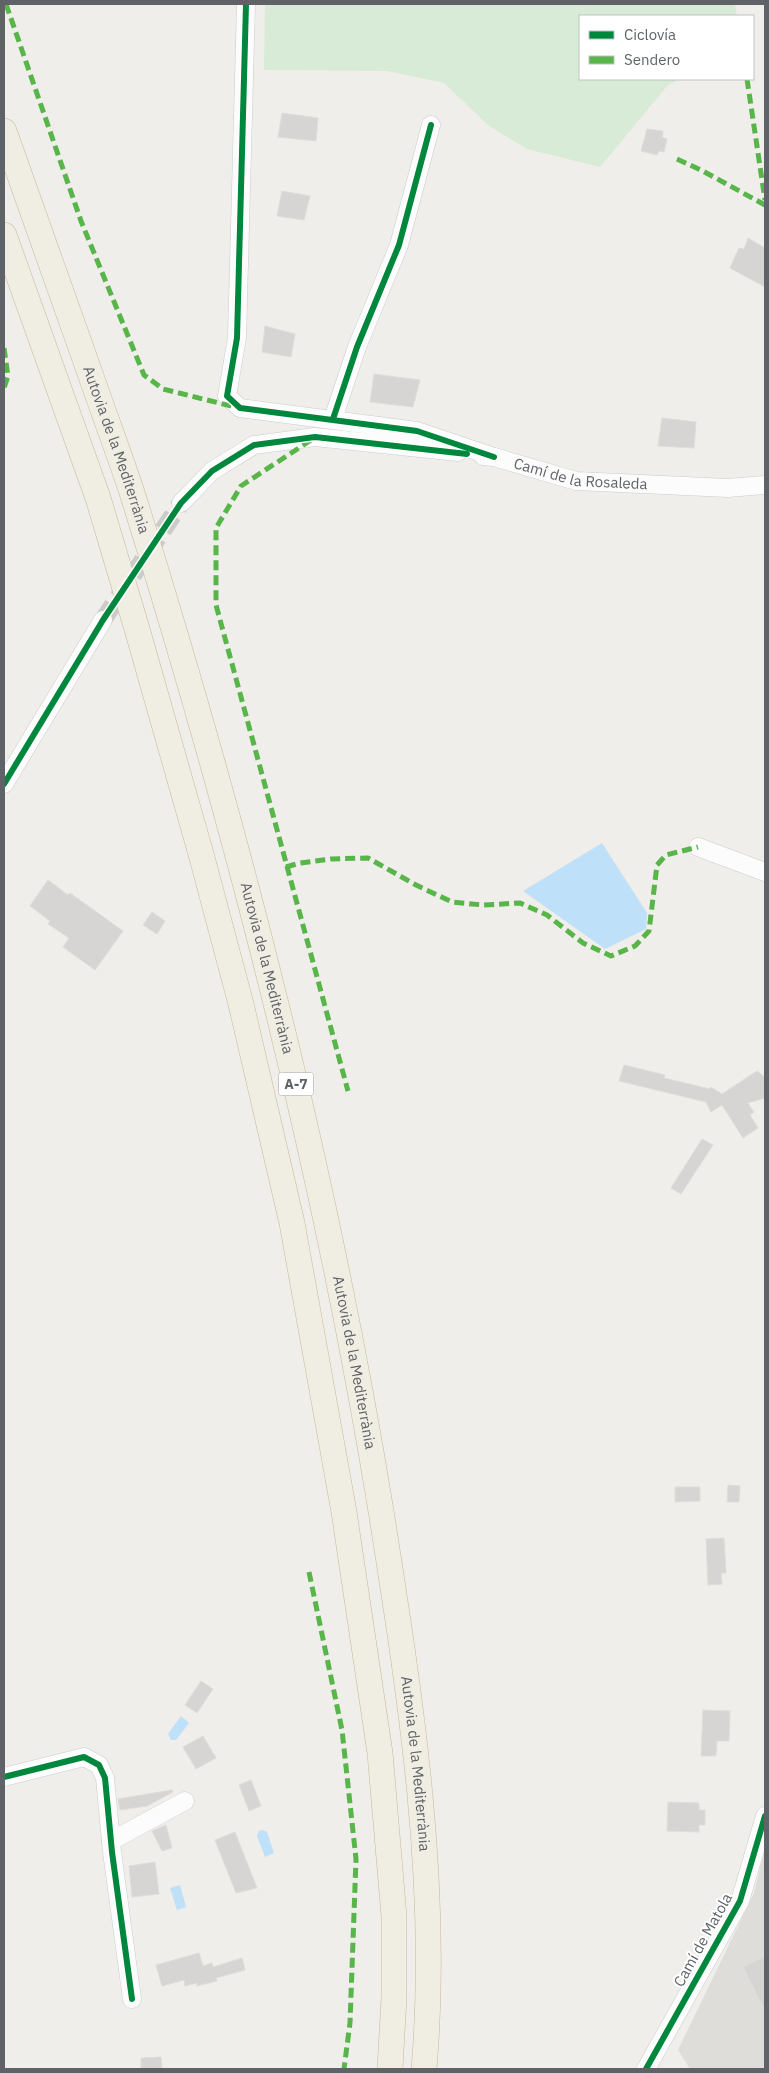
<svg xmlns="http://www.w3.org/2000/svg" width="769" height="2073" viewBox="0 0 769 2073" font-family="'IBM Plex Sans',sans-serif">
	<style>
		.industrial { fill: #dfddda }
		.green { fill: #d8ebd6 }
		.water { fill: #bfe0f9 }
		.building { fill: #d6d5d3; stroke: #deddd9 }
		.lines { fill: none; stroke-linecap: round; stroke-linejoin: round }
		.minor-tunnel { stroke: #cbcbca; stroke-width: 18; stroke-dasharray: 18 9; stroke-linecap: butt }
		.minor-casing { stroke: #cbcccc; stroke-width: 19 }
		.highway-casing { stroke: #c8b996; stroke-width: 26 }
		.minor { stroke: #fdfcfc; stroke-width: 18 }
		.highway { stroke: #f0ede3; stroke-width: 25 }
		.quiet { stroke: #58b549; stroke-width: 5; stroke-dasharray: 10 5; stroke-linecap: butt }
		.cycleway-casing { stroke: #fff; stroke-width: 9 }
		.cycleway { stroke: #00873e; stroke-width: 6 }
		.labels { text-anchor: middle; stroke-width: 4; stroke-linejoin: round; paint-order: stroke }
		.shield { fill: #fff; stroke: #8f9295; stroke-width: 1 }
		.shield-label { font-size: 14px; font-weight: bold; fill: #5f6368 }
		.street-label { font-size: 15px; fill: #5f6368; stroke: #fff }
	</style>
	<rect width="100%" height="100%" fill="#efeeea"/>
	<polygon class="industrial" points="765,1849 765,2069 690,2069 678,2050 754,1893"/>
	<polygon class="green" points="265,4 735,4 737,16 580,16 580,79 679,79 667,86 600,167 527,149 489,126 444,83 387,71 264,70"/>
	<g class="water">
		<polygon points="602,843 647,913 646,929 605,949 523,891"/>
		<polygon points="181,1716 189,1723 176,1740 171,1740 168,1734"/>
		<polygon points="263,1830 267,1832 274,1853 265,1857 257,1836 259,1831"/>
		<polygon points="180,1885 186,1907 177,1910 170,1888"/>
	</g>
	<g class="building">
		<polygon points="282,113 318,118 316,141 278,137"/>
		<polygon points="647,129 663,131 662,137 667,139 664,152 659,151 657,155 641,151"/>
		<polygon points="282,191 310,196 304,220 277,216"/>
		<polygon points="748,238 765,248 765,287 730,268 739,248 744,249"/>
		<polygon points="265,326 295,334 291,357 262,352"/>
		<polygon points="374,374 420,380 413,407 370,402"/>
		<polygon points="662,418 696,422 694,448 658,446"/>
		<polygon points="48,880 68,895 70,893 123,931 95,970 63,947 69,938 48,924 50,921 30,906"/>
		<polygon points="152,912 165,921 157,934 143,925"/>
		<polygon points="624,1065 665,1075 664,1078 710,1089 711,1087 722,1094 757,1071 765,1077 765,1098 748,1103 754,1112 750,1115 758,1128 743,1138 722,1105 711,1112 706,1102 619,1081"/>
		<polygon points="702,1139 713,1145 681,1194 671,1188"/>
		<polygon points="728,1485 740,1486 739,1502 727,1502"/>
		<polygon points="675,1487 700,1487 700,1501 675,1502"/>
		<polygon points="724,1538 726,1573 721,1573 722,1584 708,1585 706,1539"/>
		<polygon points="201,1681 213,1689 197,1713 185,1705"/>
		<polygon points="703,1710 730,1711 729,1741 717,1741 716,1756 701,1756"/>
		<polygon points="203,1736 216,1758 196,1769 183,1747"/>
		<polygon points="251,1780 261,1806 249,1811 239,1785"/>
		<polygon points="172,1790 173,1792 147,1806 120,1810 118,1799"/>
		<polygon points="668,1802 699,1803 699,1810 705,1810 705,1825 699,1825 699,1832 667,1831"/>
		<polygon points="166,1825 172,1848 162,1851 152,1831"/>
		<polygon points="235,1832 257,1888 236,1893 215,1840"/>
		<polygon points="155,1862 159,1894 132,1897 129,1866"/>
		<polygon points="199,1953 203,1966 212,1963 213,1967 242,1958 245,1970 216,1978 217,1981 197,1986 197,1983 185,1986 184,1980 162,1986 156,1965"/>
		<polygon points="765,1956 765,2011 743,1967"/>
		<polygon points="161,2057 162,2069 141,2069 141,2058"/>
	</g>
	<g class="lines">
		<polyline class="minor-tunnel" points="103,620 181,503"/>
		<g class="minor-casing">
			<g id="minor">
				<polyline points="246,4 237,338 227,396 240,408 417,431 494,457"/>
				<polyline points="333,419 357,347 399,245 431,125"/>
				<path id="s1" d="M483 456 494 457 576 481 728 488 765 485"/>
				<polyline points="181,503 212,471 254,445 315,437 458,452"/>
				<polyline points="4,784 103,620"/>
				<polyline points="698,847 765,872"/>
				<polyline points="4,1777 84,1757 99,1765 105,1778 112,1852 132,1999"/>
				<polyline points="111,1841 185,1801"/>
				<polyline points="646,2069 740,1901 765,1816"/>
			</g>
		</g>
		<g class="highway-casing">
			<g id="highway">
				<path id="s2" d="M4 131C33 213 62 295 91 376 105 417 121 458 134 499 238 831 325 1168 381 1511 410 1695 440 1882 424 2069"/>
				<polyline points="4,235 98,498 137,629 201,854 241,1004 292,1223 344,1512 380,1753 394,1916 394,1997 390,2069"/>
			</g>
		</g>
		<use href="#minor" class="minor"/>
		<use href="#highway" class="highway"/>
		<g class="quiet">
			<polyline points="6,4 81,221 144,375 163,389 235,407"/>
			<polyline points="747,79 765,200"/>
			<polyline points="677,159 701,170 765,205"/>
			<polyline points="4,348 8,376 4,388"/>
			<polyline points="311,440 241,486 216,528 216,605 348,1091"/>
			<polyline points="286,867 300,863 331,859 368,858 416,885 452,902 483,905 520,903 547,915 583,943 611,956 635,946 649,931 657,865 666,855 698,847"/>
			<polyline points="309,1572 342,1730 356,1859 350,2023 344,2069"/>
		</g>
		<g class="cycleway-casing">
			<g id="cycleway">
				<polyline points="246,4 237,338 227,396 240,408 417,431 494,457"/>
				<polyline points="333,419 357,347 399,245 431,125"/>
				<polyline points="4,784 103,620 181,503 212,471 254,445 315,437 467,454"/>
				<polyline points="4,1777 84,1757 99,1765 105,1778 112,1852 132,1999"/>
				<polyline points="646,2069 740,1901 765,1816"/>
			</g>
		</g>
		<use href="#cycleway" class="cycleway"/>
	</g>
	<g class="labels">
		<rect class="shield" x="278.5" y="1072.5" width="35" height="23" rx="4"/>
		<g class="shield-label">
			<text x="296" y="1089">A-7</text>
		</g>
		<g class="street-label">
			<text dy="5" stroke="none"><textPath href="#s2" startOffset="338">Autovia de la Mediterrània</textPath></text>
			<text dy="5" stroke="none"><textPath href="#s1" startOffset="100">Camí de la Rosaleda</textPath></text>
			<text dy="5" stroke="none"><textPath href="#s2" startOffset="878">Autovia de la Mediterrània</textPath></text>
			<text dy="5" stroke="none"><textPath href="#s2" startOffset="1282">Autovia de la Mediterrània</textPath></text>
			<text dy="5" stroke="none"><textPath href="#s2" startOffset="1688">Autovia de la Mediterrània</textPath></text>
			<text transform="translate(703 1940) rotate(-61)" y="5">Camí de Matola</text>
		</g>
	</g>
	<rect width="769" height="2073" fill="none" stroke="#5f6368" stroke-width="10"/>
	<rect x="579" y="15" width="175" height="65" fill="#ffffff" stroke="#bfc1c3"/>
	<rect x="589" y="31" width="25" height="8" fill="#00873e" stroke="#bfc1c3"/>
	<text x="624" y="40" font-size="15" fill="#5f6368">Ciclovía</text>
	<rect x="589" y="56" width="25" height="8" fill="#58b549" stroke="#bfc1c3"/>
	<text x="624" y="65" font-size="15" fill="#5f6368">Sendero</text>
</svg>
